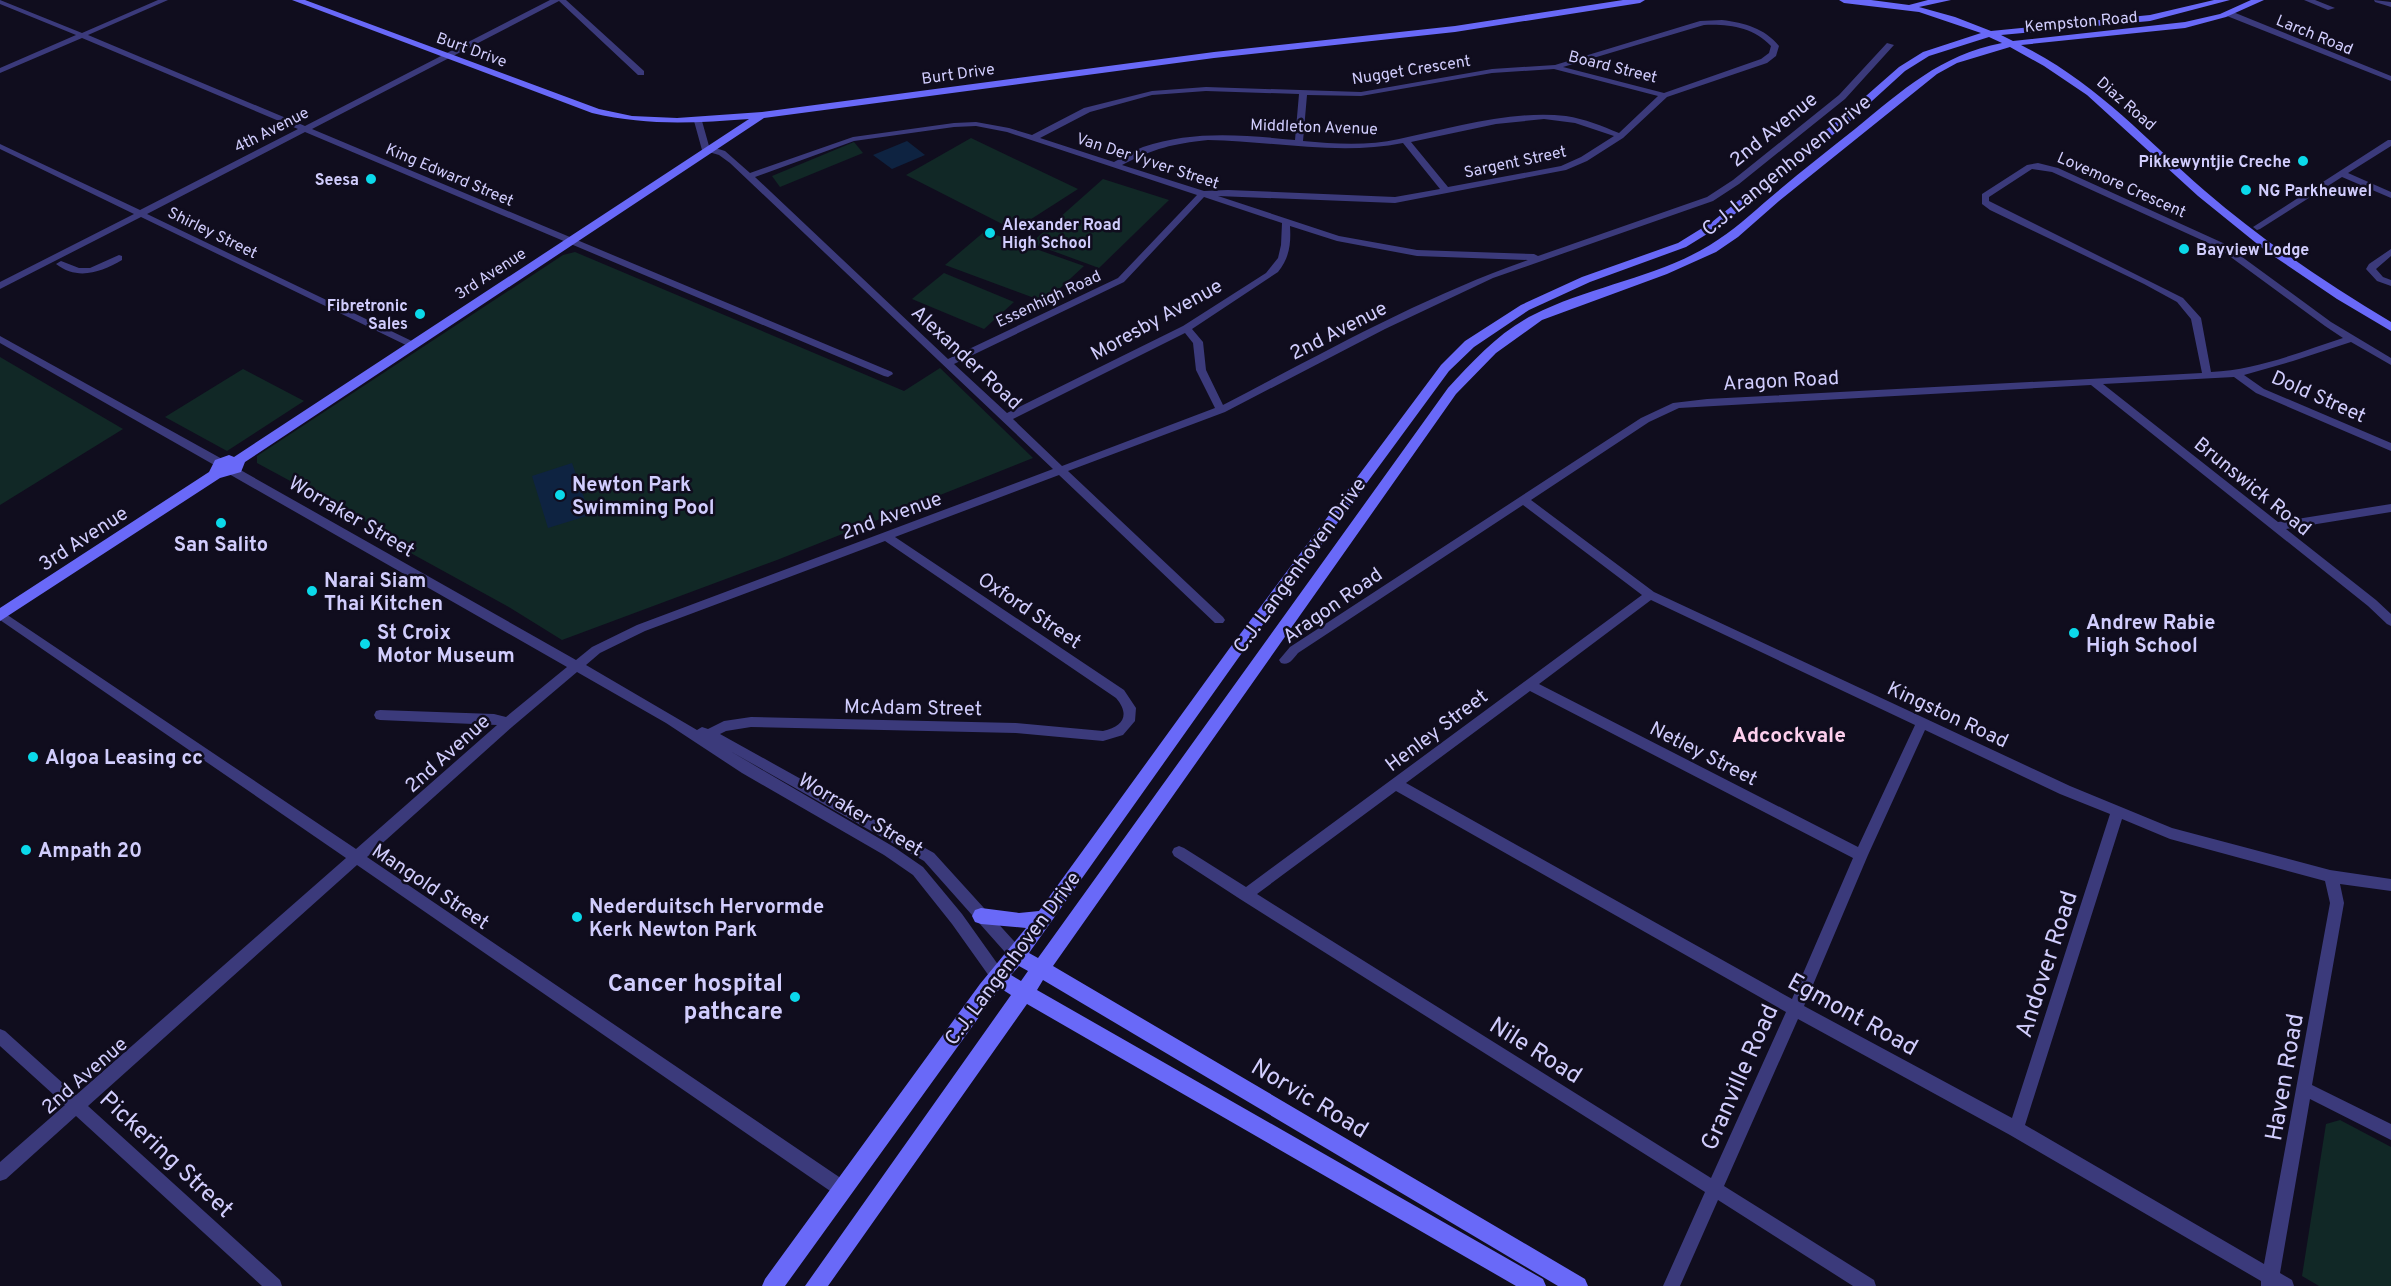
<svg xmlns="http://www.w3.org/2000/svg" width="2391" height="1286" viewBox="0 0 2391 1286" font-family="Overpass,sans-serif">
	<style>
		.green { fill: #112826 }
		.water { fill: #0e2341 }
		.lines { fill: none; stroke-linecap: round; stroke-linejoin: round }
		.street { fill: #3b3a7b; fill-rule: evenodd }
		.secondary { fill: #6969f8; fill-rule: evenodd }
		.poi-dot { fill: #0bd9ea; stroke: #100d1e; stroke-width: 2 }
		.labels { text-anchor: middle; stroke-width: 5; stroke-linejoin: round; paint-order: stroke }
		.far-street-label { font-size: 16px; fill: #d1cdfd; stroke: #100d1e }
		.far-poi-label { font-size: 16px; font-weight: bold; fill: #d1cdfd; stroke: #100d1e; text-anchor: end }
		.street-label { font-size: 20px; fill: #d1cdfd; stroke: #100d1e }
		.poi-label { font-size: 20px; font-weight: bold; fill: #d1cdfd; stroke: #100d1e; text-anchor: start }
		.neighbourhood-label { font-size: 21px; font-weight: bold; fill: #fdcfed; stroke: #100d1e }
		.near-street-label { font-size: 24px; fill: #d1cdfd; stroke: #100d1e }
		.near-poi-label { font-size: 24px; font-weight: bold; fill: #d1cdfd; stroke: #100d1e; text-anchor: end }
	</style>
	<rect width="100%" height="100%" fill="#100d1e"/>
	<g class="green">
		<polygon points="971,138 1078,189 1014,230 906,175"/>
		<polygon points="854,142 863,153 780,187 772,176"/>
		<polygon points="1103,179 1169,200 1099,268 1031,243"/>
		<polygon points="985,231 1084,266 1045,302 945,265"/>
		<polygon points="575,252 904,391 940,368 1033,458 777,560 562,640 507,606 387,540 392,536 257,463 257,456 563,255"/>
		<polygon points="944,273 1014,302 984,329 912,299"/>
		<polygon points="0,357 123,429 0,505"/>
		<polygon points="243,369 304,401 227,451 165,417"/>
		<polygon points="2340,1120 2391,1147 2391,1286 2319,1286 2302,1276 2326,1124"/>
	</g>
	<g class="water">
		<polygon points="907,141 925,155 892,169 873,155"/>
		<polygon points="572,463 590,515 548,528 532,476"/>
	</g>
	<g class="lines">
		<g class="street">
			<polygon points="0,0 82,33 158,0 168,0 88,35 305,126 550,0 566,0 644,71 644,75 638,75 559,1 312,129 892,372 893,374 888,377 884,376 305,132 147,214 416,343 416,347 410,347 141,217 0,289 0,282 134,214 0,149 0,144 140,210 298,129 82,38 0,73 0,68 76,35 0,4"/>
			<polygon points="2304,0 2315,0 2335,8 2328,10"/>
			<polygon points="2374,0 2391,2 2391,7 2375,2"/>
			<polygon points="2227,12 2233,12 2391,76 2391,81 2227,16"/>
			<path d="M1722 20C1745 23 1764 28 1779 46L1776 56 1767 63 1667 97 1623 138 1587 161 1566 170 1395 203 1218 196 1339 236 1417 250 1534 254 1538 256 1707 197 1733 180 1839 95 1887 43 1894 45 1845 99 1739 184 1713 201 1493 278 1385 329 1225 412 1068 471 1223 617 1225 620 1223 623H1215L1059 475 895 537 1124 690 1136 708 1135 721 1123 735 1103 741 1016 733 751 727 726 731 720 734 934 853 1022 950 1024 955 1022 960 1017 962 1012 960 924 861 730 751 894 847 923 867 962 914 1004 973 1006 978 1004 983 999 985 994 983 952 924 913 875 884 855 742 773 666 723 577 672 512 727 367 857 848 1183 850 1189 848 1195 842 1197 836 1195 357 865 88 1106 280 1280 282 1286H262L76 1116 6 1179 0 1181V1162L65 1105 0 1046V1029L5 1031 76 1095 346 858 0 620V610L356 849 497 725 380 720 376 719 374 715 376 711 380 710 494 714 506 717 567 667 229 474 228 471 229 468H237L576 660 592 647 637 625 1053 469 730 163 719 155 702 150 694 121 695 119 702 121 709 146 725 151 750 173 853 137 954 123 976 122 1009 128 1032 135 1084 108 1152 91 1206 87 1361 92 1492 69 1555 65 1700 21ZM1704 25C1729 24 1753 27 1771 46L1769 53 1761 59 1664 93 1563 67ZM1554 69 1658 96 1619 133C1602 126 1585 119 1566 116 1510 110 1453 128 1399 139 1368 146 1335 144 1303 141L1307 95 1361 96 1492 73ZM1206 91 1299 94 1295 140C1244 135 1193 130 1143 147 1133 151 1124 157 1114 162L1040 138 1090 112 1152 95ZM1544 119 1575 123 1614 136 1581 157 1561 166 1448 187 1411 142 1496 124ZM976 126 1007 132 1197 195 1118 278 948 359 755 177 854 141 954 127ZM1208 140C1273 141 1339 156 1403 143L1440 189 1395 197 1228 190 1204 191 1122 165C1155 148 1172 144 1208 140ZM1204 197 1282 223 1281 245 1278 258 1266 273 1183 326 1007 413 954 364 1124 282ZM1290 226 1337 241 1417 256 1528 260C1422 297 1323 353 1223 405L1206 370 1203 342 1192 329 1278 272C1290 257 1291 243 1290 226ZM1185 333 1193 343 1196 370 1215 408 1062 466 1013 419ZM885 541 1116 698C1130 714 1124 727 1103 731L1016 723 751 717 724 721 708 729 702 727 697 730 586 665 600 653 645 631Z"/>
			<polygon points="2388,140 2391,140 2391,146 2348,173 2391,192 2391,198 2342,177 2260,229 2257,230 2253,227"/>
			<path d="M2038 163 2058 168 2223 243 2331 322 2391 358V365L2351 342 2293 361 2244 375 2264 389 2391 443V451L2256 393 2234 377 2103 384 2278 522 2391 504V512L2286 529 2376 600 2391 614V626L2387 624 2368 606 2091 385 1679 408 1649 422 1531 500 1654 592 2070 786 2172 828 2330 870 2391 879V891L2340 884 2344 903 2312 1085 2391 1124V1140L2310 1099 2280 1273 2292 1280 2294 1286H2261V1281L2010 1135 1798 1019 1724 1186 1874 1280 1876 1286H1853L1718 1200 1680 1286H1663L1705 1192 1240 899 1174 856 1172 852 1174 848 1179 846 1184 848 1246 887 1642 595 1523 505 1298 653C1293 659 1289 666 1281 663L1279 660 1290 647 1641 418 1673 403 1707 399 2202 373 2191 319 2177 302 2144 284 1990 210 1982 204V194L2027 165ZM2032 169 2052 172 2217 247 2325 326 2343 338C2300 352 2257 370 2211 372L2201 318 2183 298 1989 201V197ZM1651 600 1915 725 1858 847 1539 684ZM1530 691 1853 858 1792 999 1406 783ZM1925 730 2060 794 2110 814 2012 1118 1804 1006 1868 855ZM1396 791 1786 1012 1711 1178 1257 894ZM2122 819 2170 839 2325 881 2330 903 2264 1264 2025 1125Z"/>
			<polygon points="2391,249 2391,256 2376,269 2383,277 2391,280 2391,286 2377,281 2366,269 2369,264"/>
			<path d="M119 255 122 256V260C101 272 78 281 56 264L61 261 79 268H90Z"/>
			<polygon points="0,336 224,460 225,463 224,466 216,466 0,343"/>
		</g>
		<g class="secondary">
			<path d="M292 0H305L599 109 632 116 677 118 762 112 1214 52 1455 26 1623 0H1645L1640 3 1455 32 1214 58 764 118 245 462 241 472 220 478 0 621V608L209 472 215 460 229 455 234 457 749 119C694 123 647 126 592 113Z"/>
			<path d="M1839 0H1871L1909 5 1928 0H1951L1919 7 1955 17 1991 31 2150 15 2214 0H2230L2150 21 2001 35 2013 41 2185 22 2220 14 2251 0H2264L2226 17 2185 28 2021 45C2098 84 2142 136 2205 191 2263 241 2326 283 2391 322V331L2337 299 2266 251 2198 196 2087 95 2044 66 2010 47 1957 63 1937 74 1779 201 1738 237 1716 252 1667 274 1542 320 1496 353 1456 394 1053 966 1585 1279 1588 1286H1558L1043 980 1037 990 1543 1279 1546 1286H1516L1027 1004 828 1286H805L1011 995 1000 988 785 1286H762L765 1279 980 984 1026 928 981 924 975 922 972 916 975 910 981 908 1019 913 1039 911 1229 649 1441 365 1465 341 1521 305 1582 277 1678 243 1712 222 1842 117 1899 67 1923 52 1981 33 1919 12 1844 3ZM1989 37 2002 43C1940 55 1903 90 1855 129 1827 151 1798 174 1771 197 1751 214 1733 231 1710 245 1656 278 1590 286 1533 315 1499 332 1473 361 1448 388L1038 958 1029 953 1239 657 1449 371 1474 347 1529 310 1590 282 1686 247 1720 226 1850 121 1905 71 1929 56ZM1019 966 1028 971 1021 981 1011 975Z"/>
		</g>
	</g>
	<g class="poi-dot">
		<circle cx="2303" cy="161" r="6"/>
		<circle cx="371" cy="179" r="6"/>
		<circle cx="2246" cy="190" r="6"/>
		<circle cx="990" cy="233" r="6"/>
		<circle cx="2184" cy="249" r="6"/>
		<circle cx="420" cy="314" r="6"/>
		<circle cx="560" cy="495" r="6"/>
		<circle cx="221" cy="523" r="6"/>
		<circle cx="312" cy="591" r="6"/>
		<circle cx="2074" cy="633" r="6"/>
		<circle cx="365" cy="644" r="6"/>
		<circle cx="33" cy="757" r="6"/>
		<circle cx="26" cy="850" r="6"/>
		<circle cx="577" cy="917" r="6"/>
		<circle cx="795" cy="997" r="6"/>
	</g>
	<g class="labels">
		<g class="far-street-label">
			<text transform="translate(2081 21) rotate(-5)" y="6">Kempston Road</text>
			<text transform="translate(2315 34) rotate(22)" y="6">Larch Road</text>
			<text transform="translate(472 49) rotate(20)" y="6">Burt Drive</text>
			<text transform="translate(1613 66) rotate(14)" y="6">Board Street</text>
			<text transform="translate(1411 69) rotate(-9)" y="6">Nugget Crescent</text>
			<text transform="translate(958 73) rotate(-8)" y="6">Burt Drive</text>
			<text transform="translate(2127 103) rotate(41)" y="6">Diaz Road</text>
			<text transform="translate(1314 126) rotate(2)" y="6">Middleton Avenue</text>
			<text transform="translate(271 129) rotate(-27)" y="6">4th Avenue</text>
			<text transform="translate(1148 160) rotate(18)" y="6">Van Der Vyver Street</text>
			<text transform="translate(1515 161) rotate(-12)" y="6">Sargent Street</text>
			<text transform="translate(450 174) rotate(23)" y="6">King Edward Street</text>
			<text transform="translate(2122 184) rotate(24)" y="6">Lovemore Crescent</text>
			<text transform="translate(213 232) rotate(26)" y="6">Shirley Street</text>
			<text transform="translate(490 273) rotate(-33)" y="6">3rd Avenue</text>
			<text transform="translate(1048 298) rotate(-25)" y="6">Essenhigh Road</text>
		</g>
		<g class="far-poi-label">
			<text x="2291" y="167">Pikkewyntjie Creche</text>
			<text x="359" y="185">Seesa</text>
			<text x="2258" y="196" text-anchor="start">NG Parkheuwel</text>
			<text x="1002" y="230" text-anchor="start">Alexander Road<tspan x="1002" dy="18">High School</tspan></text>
			<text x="2196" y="255" text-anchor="start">Bayview Lodge</text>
			<text x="408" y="311">Fibretronic<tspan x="408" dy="18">Sales</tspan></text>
		</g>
		<g class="street-label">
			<text transform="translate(1773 129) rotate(-39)" y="7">2nd Avenue</text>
			<text transform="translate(1786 165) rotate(-39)" y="7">C.J. Langenhoven Drive</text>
			<text transform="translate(1156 319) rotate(-29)" y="7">Moresby Avenue</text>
			<text transform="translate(1338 330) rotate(-27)" y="7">2nd Avenue</text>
			<text transform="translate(967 357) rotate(43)" y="7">Alexander Road</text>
			<text transform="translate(1781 380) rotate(-3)" y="7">Aragon Road</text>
			<text transform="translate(2319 396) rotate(24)" y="7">Dold Street</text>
			<text transform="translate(2253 486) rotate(39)" y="7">Brunswick Road</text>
			<text transform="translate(891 515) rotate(-20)" y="7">2nd Avenue</text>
			<text transform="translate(352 516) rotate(30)" y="7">Worraker Street</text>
			<text transform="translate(83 538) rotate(-33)" y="7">3rd Avenue</text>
			<text transform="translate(1299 565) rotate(-54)" y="7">C.J. Langenhoven Drive</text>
			<text transform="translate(1332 605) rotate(-35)" y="7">Aragon Road</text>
			<text transform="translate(1030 610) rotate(34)" y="7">Oxford Street</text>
			<text transform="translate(913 707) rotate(1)" y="7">McAdam Street</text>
			<text transform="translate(1948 714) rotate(25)" y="7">Kingston Road</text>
			<text transform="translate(1436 730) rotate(-37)" y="7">Henley Street</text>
			<text transform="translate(447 753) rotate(-42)" y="7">2nd Avenue</text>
			<text transform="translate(1704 753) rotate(27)" y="7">Netley Street</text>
			<text transform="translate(861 814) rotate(31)" y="7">Worraker Street</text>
			<text transform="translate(431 886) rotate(34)" y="7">Mangold Street</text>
			<text transform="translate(1012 958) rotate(-53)" y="7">C.J. Langenhoven Drive</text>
			<text transform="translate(84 1075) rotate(-41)" y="7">2nd Avenue</text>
		</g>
		<g class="poi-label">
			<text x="572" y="491">Newton Park<tspan x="572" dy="23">Swimming Pool</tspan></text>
			<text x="221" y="551" text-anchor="middle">San Salito</text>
			<text x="324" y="587">Narai Siam<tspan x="324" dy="23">Thai Kitchen</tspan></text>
			<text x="2086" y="629">Andrew Rabie<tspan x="2086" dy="23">High School</tspan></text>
			<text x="377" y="639">St Croix<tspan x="377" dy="23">Motor Museum</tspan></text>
			<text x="45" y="764">Algoa Leasing cc</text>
			<text x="38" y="857">Ampath 20</text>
			<text x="589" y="913">Nederduitsch Hervormde<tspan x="589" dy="23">Kerk Newton Park</tspan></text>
		</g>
		<g class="neighbourhood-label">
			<text x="1789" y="742">Adcockvale</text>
		</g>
		<g class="near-street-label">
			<text transform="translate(2046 964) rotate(-72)" y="8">Andover Road</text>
			<text transform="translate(1853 1014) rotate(29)" y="8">Egmont Road</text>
			<text transform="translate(1536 1050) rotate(32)" y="8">Nile Road</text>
			<text transform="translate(1739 1077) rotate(-66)" y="8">Granville Road</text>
			<text transform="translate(2284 1077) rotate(-80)" y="8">Haven Road</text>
			<text transform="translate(1310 1098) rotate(31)" y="8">Norvic Road</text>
			<text transform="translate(167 1154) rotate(43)" y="8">Pickering Street</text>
		</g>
		<g class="near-poi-label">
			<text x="783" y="991">Cancer hospital<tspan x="783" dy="28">pathcare</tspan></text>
		</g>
	</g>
</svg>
